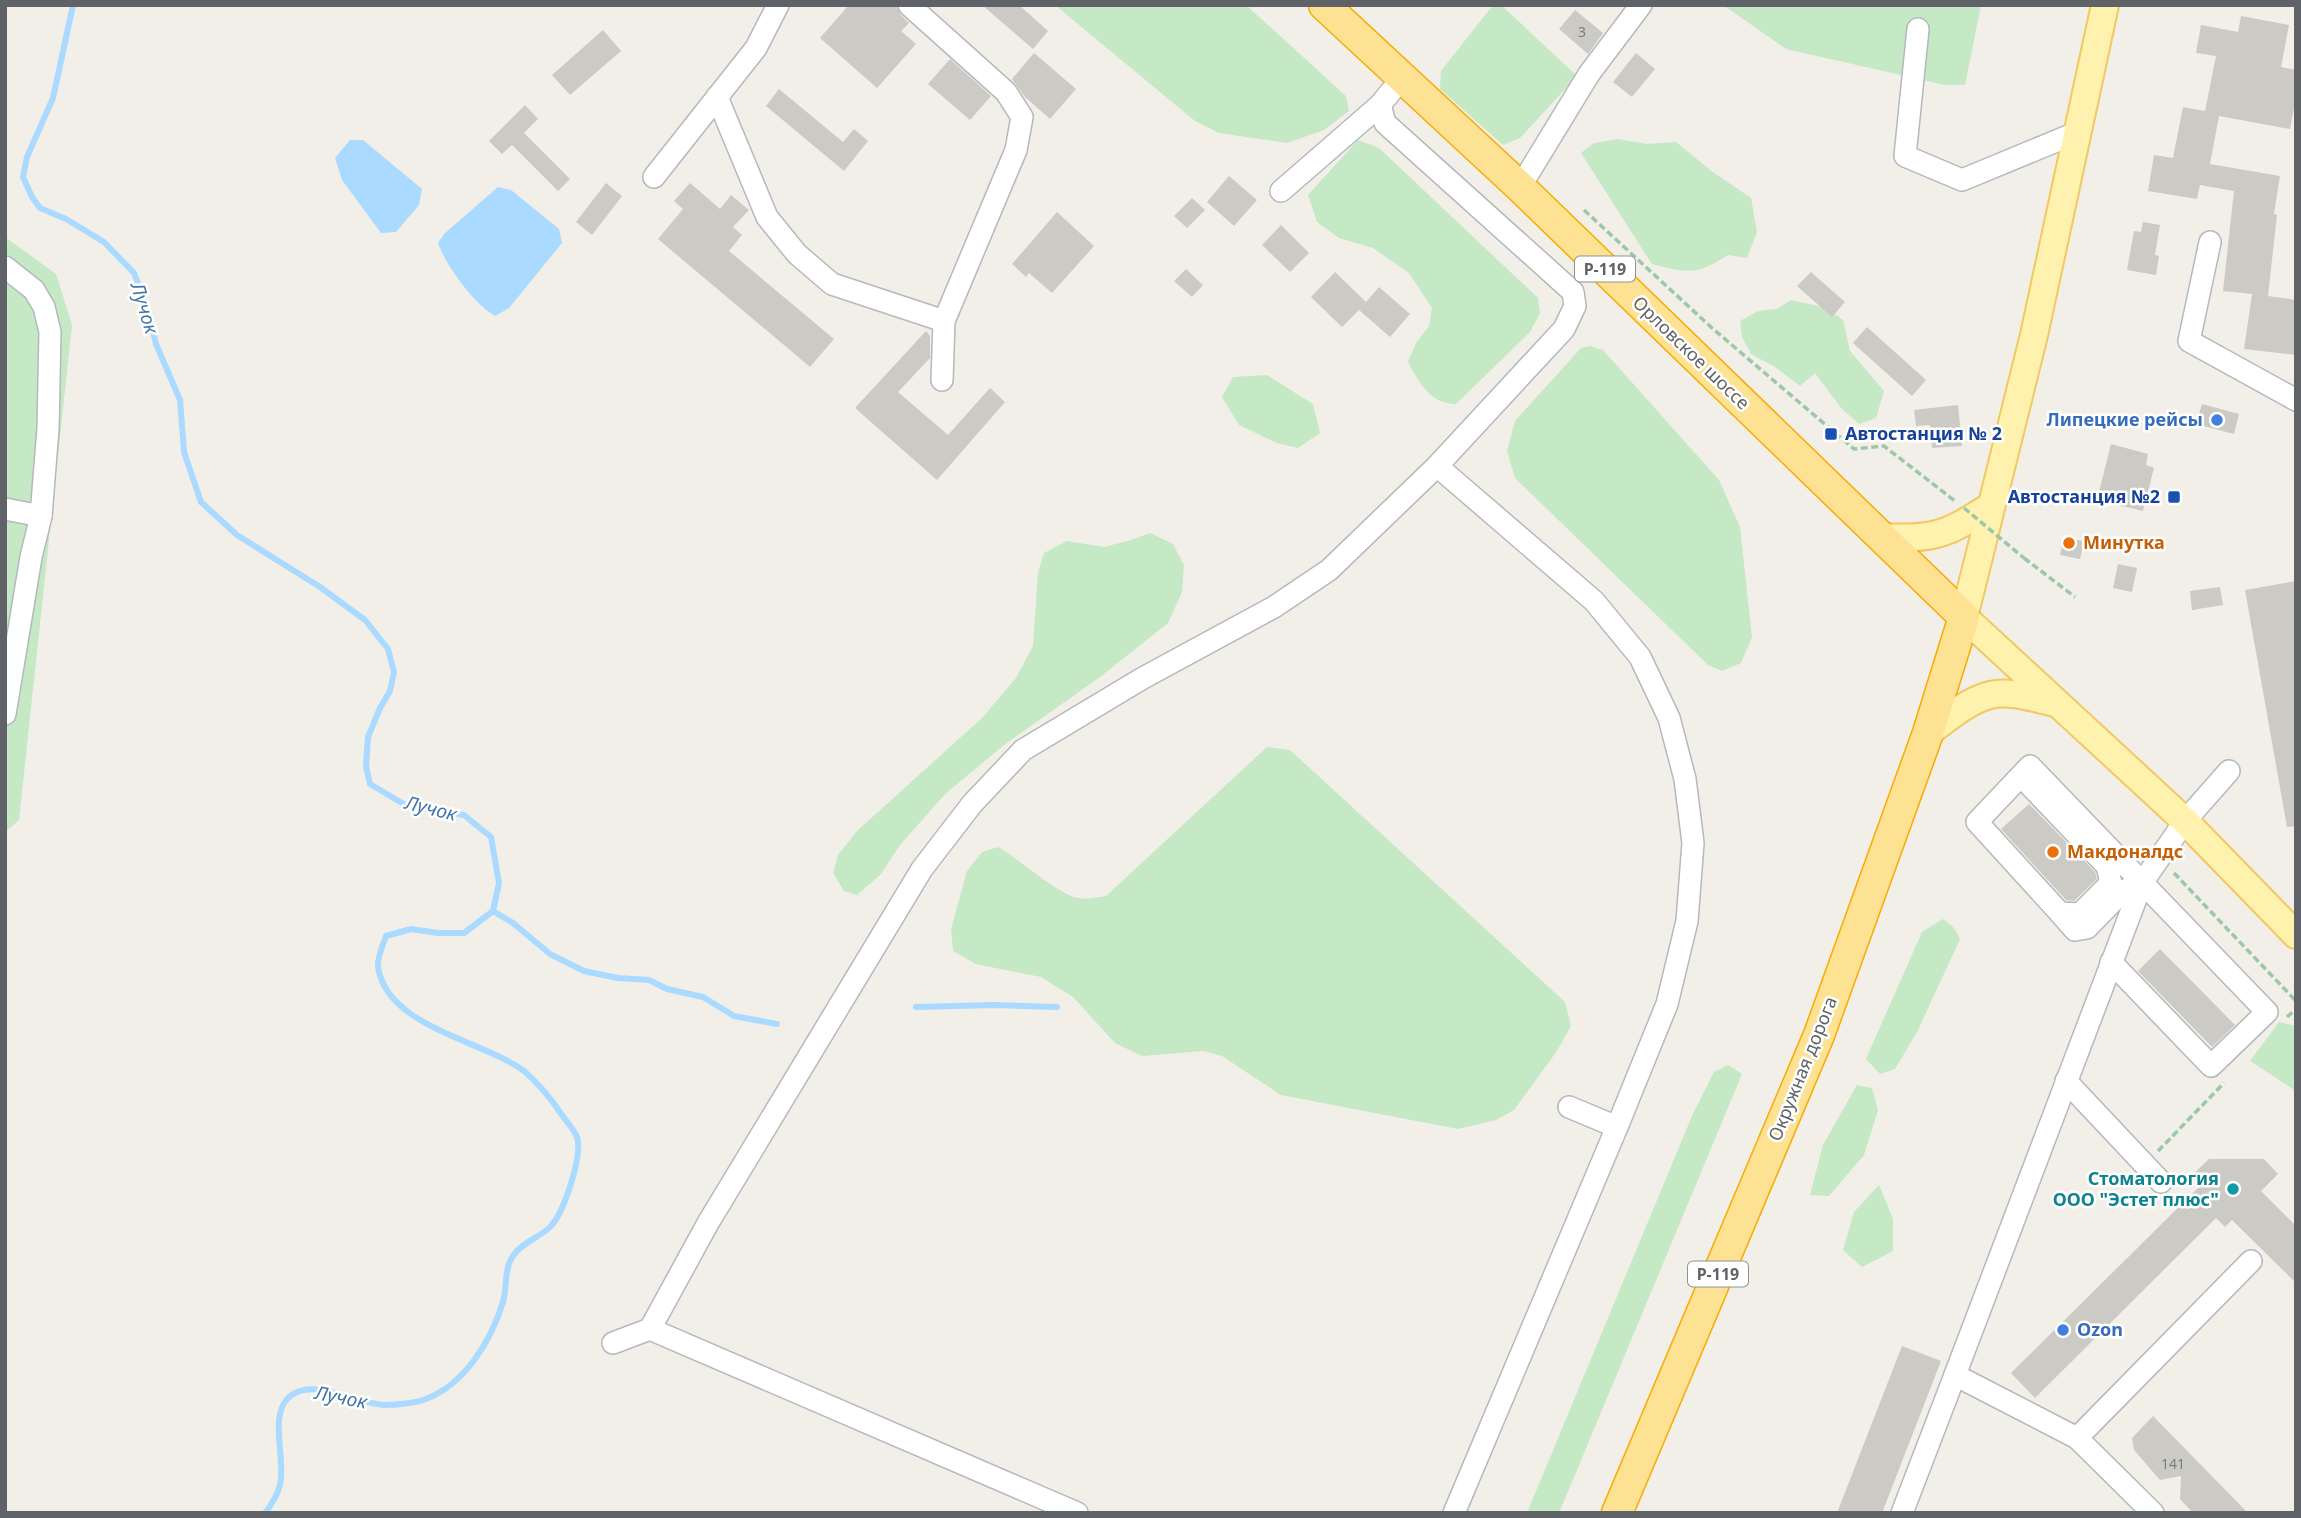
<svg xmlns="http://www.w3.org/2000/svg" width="2301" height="1518" viewBox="0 0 2301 1518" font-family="'Noto Sans',sans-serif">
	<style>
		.green { fill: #c5e8c5 }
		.water { fill: #aadaff }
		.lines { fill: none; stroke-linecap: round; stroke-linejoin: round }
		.stream { stroke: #aadaff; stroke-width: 6 }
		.building { fill: #cccac5 }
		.minor-casing { stroke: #b5b8bc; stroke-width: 24 }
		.major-casing { stroke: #f2c960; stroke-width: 30 }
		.highway-casing { stroke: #f9ab00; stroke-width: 33 }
		.path { stroke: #9cc7a9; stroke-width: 3.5; stroke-dasharray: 7 3.5; stroke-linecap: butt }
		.minor { stroke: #fff; stroke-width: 21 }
		.major { stroke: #fff2af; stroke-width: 26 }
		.highway { stroke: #fde293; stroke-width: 30 }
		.path-bridge { stroke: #9cc7a9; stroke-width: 3.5; stroke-dasharray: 7 3.5; stroke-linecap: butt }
		.shop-dot { fill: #3f7fe0; stroke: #fff; stroke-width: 2.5 }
		.transit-dot { fill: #1a4fb4; stroke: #fff; stroke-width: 2.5 }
		.food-dot { fill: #e8710a; stroke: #fff; stroke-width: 2.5 }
		.culture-dot { fill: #0f9aa8; stroke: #fff; stroke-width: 2.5 }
		.labels { text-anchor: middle; stroke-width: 5; stroke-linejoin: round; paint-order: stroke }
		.number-label { font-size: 14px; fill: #7a7d7f }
		.shield { fill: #fff; stroke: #8f9295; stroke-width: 2 }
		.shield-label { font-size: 16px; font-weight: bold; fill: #5f6368 }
		.street-label { font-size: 18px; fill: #5f6368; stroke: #fff }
		.shop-label { font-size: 18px; font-weight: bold; fill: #366cbe; stroke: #fff; text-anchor: end }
		.transit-label { font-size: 18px; font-weight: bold; fill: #164399; stroke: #fff; text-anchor: start }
		.food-label { font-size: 18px; font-weight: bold; fill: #c56008; stroke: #fff; text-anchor: start }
		.culture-label { font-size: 18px; font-weight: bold; fill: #0d838f; stroke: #fff; text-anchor: end }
		.water-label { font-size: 19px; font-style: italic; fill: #4174aa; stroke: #fff }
	</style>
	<rect width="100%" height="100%" fill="#f1efe8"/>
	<g class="green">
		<polygon points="1055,5 1246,5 1346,96 1349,111 1324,130 1287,143 1219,133 1195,121"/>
		<polygon points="1493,5 1501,5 1577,76 1520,138 1503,145 1440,89 1441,71"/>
		<polygon points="1723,5 1981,5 1965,85 1945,85 1786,49"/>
		<path d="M1618 139 1647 144 1676 142 1710 170 1751 198 1757 232 1747 258 1728 255C1696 276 1688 273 1652 264L1581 153 1594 143Z"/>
		<path d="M1358 140 1379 148 1538 298 1540 313 1530 332 1456 404C1431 404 1419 383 1408 362L1416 343 1429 326 1432 308 1409 273 1373 248 1339 238 1317 222 1308 195Z"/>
		<polygon points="5,237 56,274 72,325 19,820 5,832"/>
		<polygon points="1791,300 1827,308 1843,320 1850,351 1884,391 1876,418 1859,424 1842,409 1815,373 1800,386 1775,367 1751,354 1742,337 1740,321 1758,311 1777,309"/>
		<polygon points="1590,346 1603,350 1719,480 1740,527 1752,637 1741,663 1722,671 1708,665 1515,478 1507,451 1515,421 1581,348"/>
		<polygon points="1267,375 1313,404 1320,433 1298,448 1277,443 1239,425 1222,397 1233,377"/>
		<polygon points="1150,533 1173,544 1184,565 1182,592 1168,623 1100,677 1004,745 945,794 900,845 881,874 857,895 844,891 833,873 838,855 857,831 982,718 1016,678 1033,646 1038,573 1044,553 1067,541 1104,547 1131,540"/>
		<path d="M1267 747 1290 750 1565 1002 1571 1026 1557 1051 1514 1110 1496 1120 1458 1129 1281 1095 1222 1056 1203 1051 1142 1056 1115 1043 1073 997 1041 977 976 964 953 951 951 929 967 871 982 852 998 847C1021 860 1056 893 1078 898 1086 900 1098 897 1106 896Z"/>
		<polygon points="1943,919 1954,928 1960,939 1917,1032 1895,1069 1880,1074 1866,1059 1922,932"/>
		<polygon points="2279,1022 2296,1026 2296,1091 2250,1061"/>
		<polygon points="1728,1065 1742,1074 1559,1513 1527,1513 1692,1116 1714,1072"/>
		<polygon points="1857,1085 1872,1088 1878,1110 1864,1155 1829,1196 1810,1195 1823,1145"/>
		<polygon points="1879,1185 1893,1219 1893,1251 1862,1267 1843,1250 1854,1212"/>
	</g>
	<g class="water">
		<polygon points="350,140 363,140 422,189 419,205 396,232 381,233 342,180 335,158"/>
		<path d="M498 187 511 190 559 229 562 243 509 308 495 316C474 304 446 266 438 243L444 234Z"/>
	</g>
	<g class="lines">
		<g class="stream">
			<path d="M73 5 53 98 27 157 23 177 32 197 40 208 66 219 104 242 134 273 148 310 156 344 180 400 184 452 201 502 237 535 320 587 365 620 388 649 394 672 390 691 380 708 368 737 366 766 370 784 407 806 464 815 491 837 499 883 493 911 464 933H438L411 929 386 936C383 945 377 958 378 967 387 1027 482 1040 524 1071 538 1083 552 1100 562 1115 567 1122 574 1130 577 1137 583 1155 564 1213 550 1227 539 1238 522 1242 513 1256 504 1268 507 1289 503 1302 491 1341 465 1384 426 1399 415 1403 396 1405 384 1405 357 1404 311 1375 288 1398 269 1417 286 1460 280 1485 277 1496 272 1504 265 1513"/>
			<polyline points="493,911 513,923 550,954 584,971 618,978 649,980 667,989 703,997 734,1016 777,1024"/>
			<polyline points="916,1007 995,1005 1057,1007"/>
		</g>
	</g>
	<g class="building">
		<polygon points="849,5 896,5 900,14 909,23 901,31 916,44 877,88 820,38"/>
		<polygon points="982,5 1019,5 1048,31 1033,49"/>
		<polygon points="1575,10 1603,33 1588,54 1559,29"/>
		<polygon points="2241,16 2289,25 2281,67 2296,70 2296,98 2290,129 2219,116 2210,164 2280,176 2274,214 2277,215 2268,296 2296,300 2296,355 2244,349 2252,294 2223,291 2234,191 2200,185 2197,199 2148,191 2154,155 2173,158 2183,107 2205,111 2216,56 2196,53 2201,25 2238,32"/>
		<polygon points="603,30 621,51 570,95 552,75"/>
		<polygon points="1034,53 1076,89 1050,119 1025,97 1012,79"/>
		<polygon points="1636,53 1655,69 1632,97 1613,82"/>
		<polygon points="950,59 991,96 970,120 928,84"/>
		<polygon points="779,89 843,142 854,129 868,141 844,171 766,106"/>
		<polygon points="525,105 538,119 524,133 570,179 558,191 512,145 502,154 489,141"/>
		<polygon points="1229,176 1257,200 1234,226 1207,202"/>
		<polygon points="606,183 622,196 592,235 576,222"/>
		<polygon points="690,183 720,209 731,195 749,210 733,227 742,235 729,251 834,339 810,367 658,239 683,209 674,201"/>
		<polygon points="1192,198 1205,210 1187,228 1174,216"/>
		<polygon points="1057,212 1094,246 1052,293 1029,273 1026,277 1012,264"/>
		<polygon points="2143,222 2160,225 2155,255 2159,256 2156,275 2127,270 2134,231 2141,232"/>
		<polygon points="1281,225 1309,253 1290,272 1262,245"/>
		<polygon points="1186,269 1203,285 1192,297 1174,281"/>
		<polygon points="1335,272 1366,302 1379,287 1410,314 1390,337 1359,310 1342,327 1311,297"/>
		<polygon points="1811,272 1845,302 1832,317 1797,286"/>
		<polygon points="1867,327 1926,380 1912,396 1853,343"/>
		<polygon points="926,331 930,336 930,358 898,392 948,435 990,388 1005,402 937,480 855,408"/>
		<polygon points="2202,404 2239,414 2234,434 2196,424"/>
		<polygon points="1958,405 1962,446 1932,448 1930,425 1916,426 1914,410"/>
		<polygon points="2111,444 2148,454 2146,465 2154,468 2143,511 2097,500"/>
		<polygon points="2064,538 2084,541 2080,559 2060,555"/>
		<polygon points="2118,564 2137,568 2132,592 2113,588"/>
		<polygon points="2296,581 2296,826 2287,827 2245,590"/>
		<polygon points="2220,587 2223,605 2192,610 2190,591"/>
		<polygon points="2029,804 2095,872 2097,879 2074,901 2066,900 2001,829"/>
		<polygon points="2160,949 2235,1025 2212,1047 2138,971"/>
		<polygon points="2209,1159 2264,1159 2278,1174 2261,1191 2296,1226 2296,1283 2232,1220 2225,1227 2216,1218 2035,1398 2011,1373 2200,1186 2190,1177"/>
		<polygon points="1902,1346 1941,1361 1882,1513 1837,1513"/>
		<polygon points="2153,1416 2248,1513 2193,1513 2180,1499 2181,1476 2160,1480 2134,1450 2132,1438"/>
	</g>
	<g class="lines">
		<g class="minor-casing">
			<g id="minor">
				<polyline points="909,5 1006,92 1022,117 1016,150 944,321 942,380"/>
				<polyline points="1918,29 1905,156 1962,180 2078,132"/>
				<polyline points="717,97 767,217 797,254 832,284 944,321"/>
				<polyline points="1380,105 1385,123 1573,292 1575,306 1564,329 1437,466 1594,601 1640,657 1669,718 1685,779 1693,843 1687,921 1667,1004 1617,1127 1454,1513"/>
				<polyline points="654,177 756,48 778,5"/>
				<polyline points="1520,187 1589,74 1641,5"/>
				<polyline points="1281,191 1380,105 1402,78"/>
				<polyline points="2210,242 2189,341 2296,400"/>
				<polyline points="5,267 34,290 44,307 50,332 48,429 41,516 31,557 5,714"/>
				<polyline points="5,509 41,516"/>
				<polyline points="2021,776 2107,866 2111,883 2080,914 2060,913 1977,822 2030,766 2267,1012 2211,1066 2111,962"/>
				<polyline points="2060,913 2075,930 2087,928 2123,891 2142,883"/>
				<polyline points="2066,1081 2161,1182"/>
				<polyline points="1569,1107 1617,1127"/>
				<polyline points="650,1329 1077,1513"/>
				<polyline points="613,1343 650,1329 708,1223 922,869 972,804 1023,750 1143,678 1274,607 1329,570 1437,466"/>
				<polyline points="2077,1438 2251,1261"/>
				<polyline points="1902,1513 1955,1375"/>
				<polyline points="2153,1513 2077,1438 1955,1375 2142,883 2185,821 2229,771"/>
			</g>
		</g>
		<g class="major-casing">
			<g id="major">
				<polyline points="2105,5 2034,335 1964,617 2185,821 2296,935"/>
				<path d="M1882 537C1935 540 1947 534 1991 506"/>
				<path d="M1928 733C1947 719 1967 701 1990 695 2010 690 2036 699 2056 703"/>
			</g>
		</g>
		<g class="highway-casing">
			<polyline id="highway" points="1324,5 1520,187 1964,617 1928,733 1819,1035 1617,1513"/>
		</g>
		<g class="path">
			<polyline points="1584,210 1712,328 1854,449 1884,446 1955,501"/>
			<polyline points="2024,558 2075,597"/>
			<polyline points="2174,873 2296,1001"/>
			<polyline points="2287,1017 2296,1009"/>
			<polyline points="2158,1151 2224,1083"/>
		</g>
		<use href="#minor" class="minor"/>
		<use href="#major" class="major"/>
		<use href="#highway" class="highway"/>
		<polyline class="path-bridge" points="1964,508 2024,558"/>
	</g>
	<g class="shop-dot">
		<circle cx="2217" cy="420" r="7"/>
		<circle cx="2063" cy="1330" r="7"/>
	</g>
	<g class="transit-dot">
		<rect x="1824" y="427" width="14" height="14" rx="3.5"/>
		<rect x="2167" y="490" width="14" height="14" rx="3.5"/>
	</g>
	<g class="food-dot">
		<circle cx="2069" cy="543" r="7"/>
		<circle cx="2053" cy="852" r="7"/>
	</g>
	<circle class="culture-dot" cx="2233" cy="1189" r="7"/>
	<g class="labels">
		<g class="number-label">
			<text x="1582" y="37">3</text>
			<text x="2173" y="1469">141</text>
		</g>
		<g class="shield">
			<rect x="1575" y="256.5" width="60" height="25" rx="5"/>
			<rect x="1688" y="1261.5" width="60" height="25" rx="5"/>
		</g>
		<g class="shield-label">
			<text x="1605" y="275">Р-119</text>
			<text x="1718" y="1280">Р-119</text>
		</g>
		<g class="street-label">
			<text transform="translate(1691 353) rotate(44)" y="6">Орловское шоссе</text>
			<text transform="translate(1803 1069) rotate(-68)" y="6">Окружная дорога</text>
		</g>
		<g class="shop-label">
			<text x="2203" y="426">Липецкие рейсы</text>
			<text x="2077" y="1336" text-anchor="start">Ozon</text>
		</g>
		<g class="transit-label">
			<text x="1845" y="440">Автостанция № 2</text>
			<text x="2160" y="503" text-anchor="end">Автостанция №2</text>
		</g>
		<g class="food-label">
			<text x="2083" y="549">Минутка</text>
			<text x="2067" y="858">Макдоналдс</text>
		</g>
		<g class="culture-label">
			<text x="2219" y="1185">Стоматология<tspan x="2219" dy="21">ООО "Эстет плюс"</tspan></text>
		</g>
		<g class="water-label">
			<text transform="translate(145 308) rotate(73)" y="7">Лучок</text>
			<text transform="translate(431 808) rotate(14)" y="7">Лучок</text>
			<text transform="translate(341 1397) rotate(11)" y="7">Лучок</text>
		</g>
	</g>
	<rect width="2301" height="1518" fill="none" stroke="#5f6368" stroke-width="14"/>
</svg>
